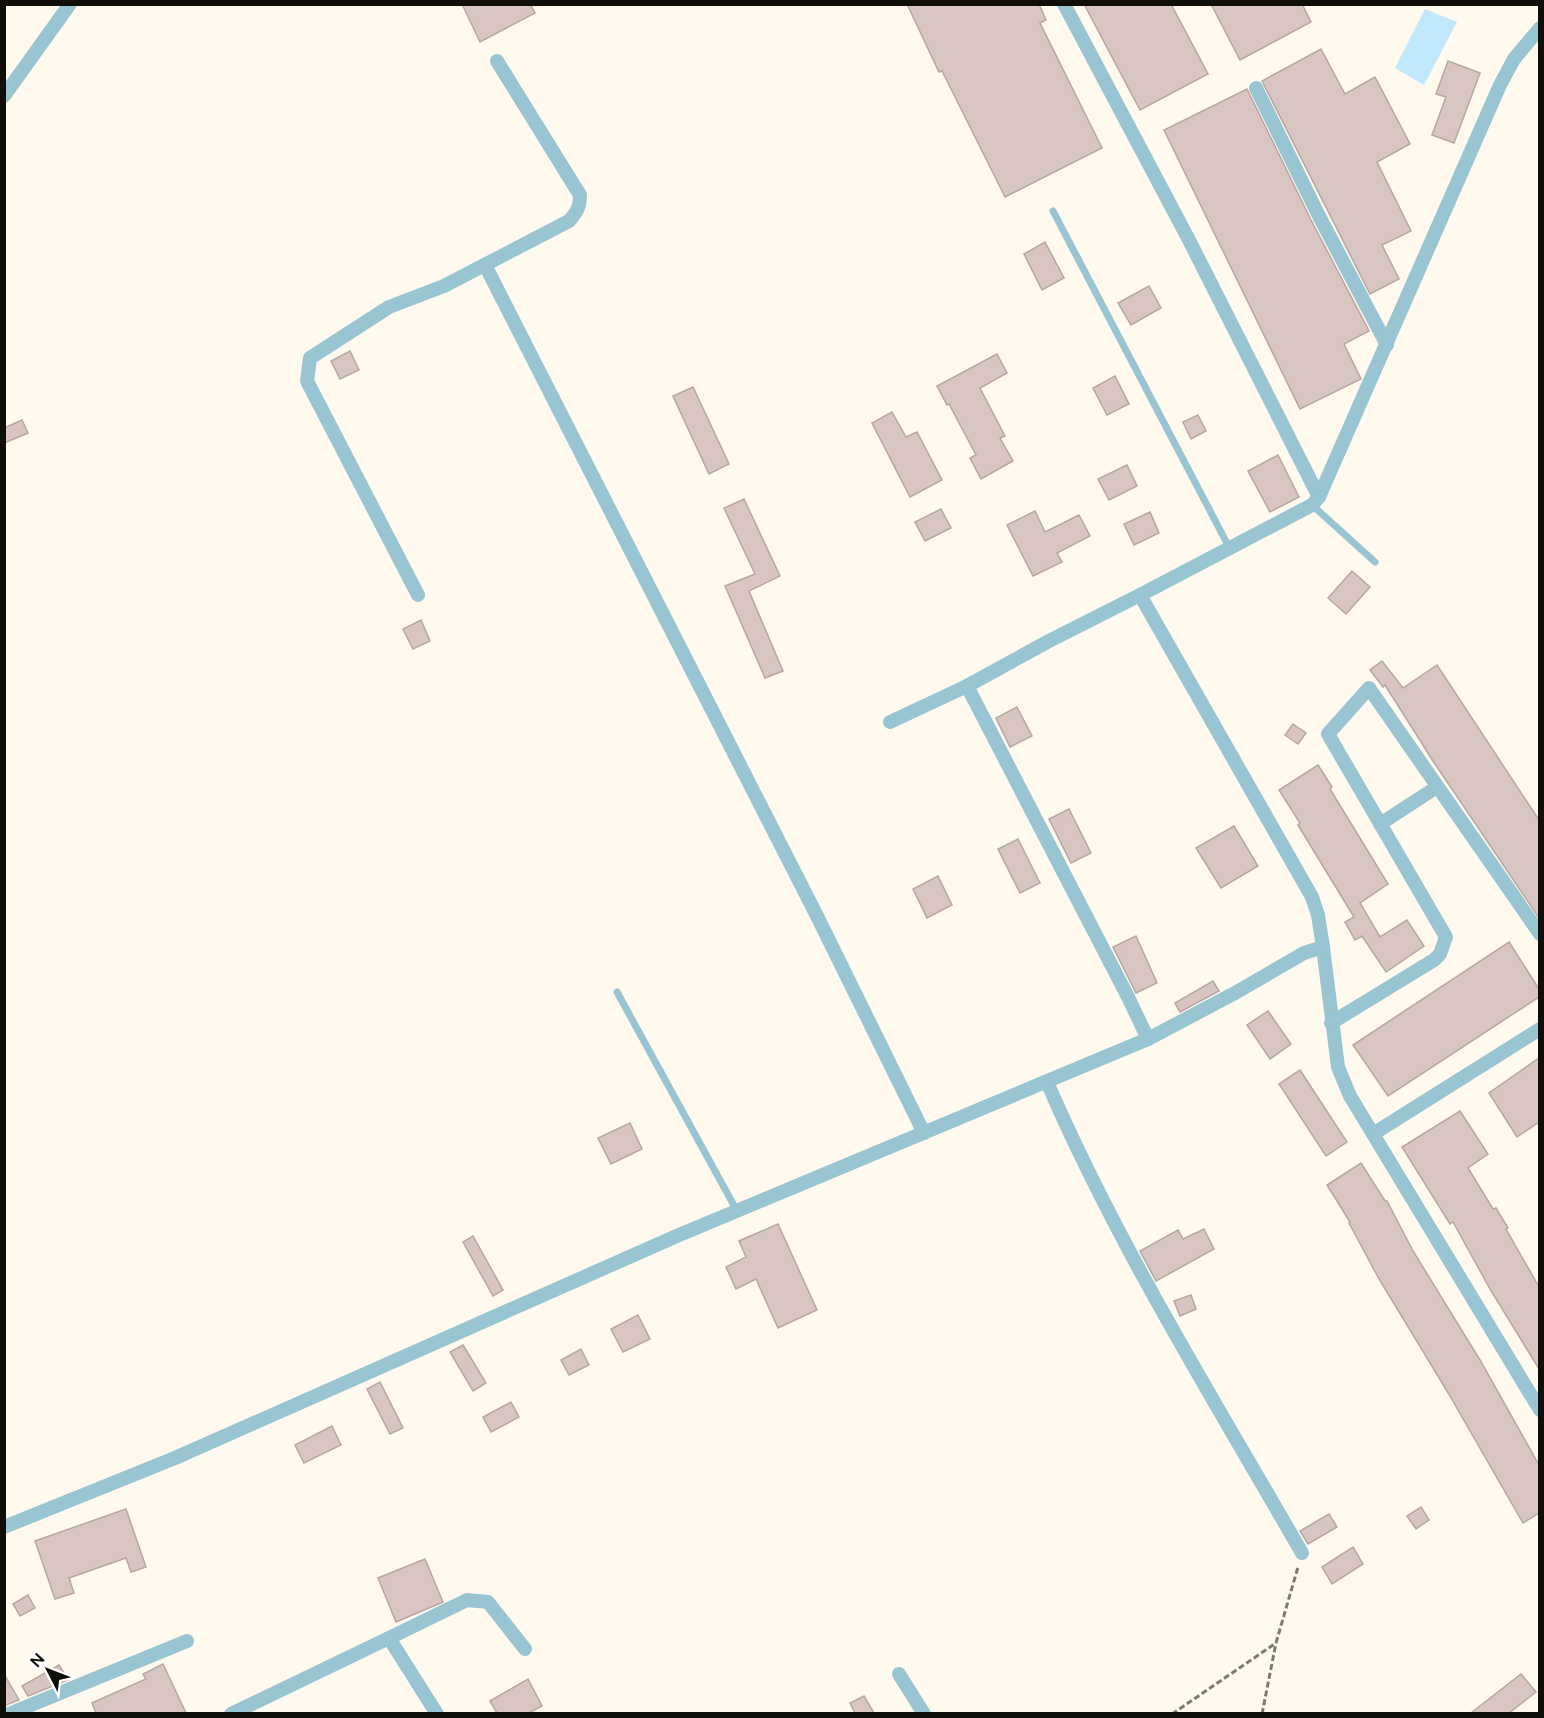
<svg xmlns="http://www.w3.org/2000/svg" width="1544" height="1718" viewBox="0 0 1544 1718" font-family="Figtree,sans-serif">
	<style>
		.water { fill: #c1e8fd }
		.building { fill: #d9c6c2; stroke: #b8a6a2; stroke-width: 1.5 }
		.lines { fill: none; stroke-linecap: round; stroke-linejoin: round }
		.path { stroke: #7d7970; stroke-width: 3; stroke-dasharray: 6 3; stroke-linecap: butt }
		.service { stroke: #99c5d2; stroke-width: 7 }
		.minor { stroke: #99c5d2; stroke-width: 14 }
	</style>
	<rect width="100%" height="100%" fill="#fffaed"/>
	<polygon class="water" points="1425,9 1457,22 1424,85 1395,68"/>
	<g class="building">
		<polygon points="462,4 530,4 535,13 480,42"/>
		<polygon points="907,4 1039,4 1046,20 1040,23 1102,148 1005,197 942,71 939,72"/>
		<polygon points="1084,4 1171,4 1208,74 1140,110"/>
		<polygon points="1211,4 1302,4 1311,22 1240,60"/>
		<polygon points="1321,49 1345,94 1375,77 1410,144 1377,162 1411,231 1382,245 1399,279 1370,294 1262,81"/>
		<polygon points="1448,61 1480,73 1454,143 1432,135 1446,97 1436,94"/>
		<polygon points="1247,89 1311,220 1369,331 1344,344 1361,379 1300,409 1164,130"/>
		<polygon points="1045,242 1064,278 1042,290 1024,254"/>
		<polygon points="1149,286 1161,308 1131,325 1118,303"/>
		<polygon points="350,351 359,370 340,379 331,361"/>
		<polygon points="997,354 1007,373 980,388 1005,436 1000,438 1013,461 981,479 970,458 976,455 949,404 947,405 937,386"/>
		<polygon points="1115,376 1129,404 1107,415 1093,388"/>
		<polygon points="693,387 729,464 709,474 673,396"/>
		<polygon points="892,412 906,437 917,432 942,480 910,497 872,423"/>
		<polygon points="1198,415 1206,431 1191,439 1183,422"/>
		<polygon points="22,420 28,433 4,443 4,428"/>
		<polygon points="1278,455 1299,497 1270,512 1248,471"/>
		<polygon points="1127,465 1137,486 1109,500 1098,479"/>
		<polygon points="744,499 780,576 749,591 783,671 765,678 725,586 755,574 724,508"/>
		<polygon points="941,509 951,528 925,541 915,522"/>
		<polygon points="1035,511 1045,532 1079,515 1090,536 1057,553 1062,562 1033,576 1007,525"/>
		<polygon points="1150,512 1159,533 1134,545 1124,524"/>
		<polygon points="1352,571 1370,587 1346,614 1328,598"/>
		<polygon points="421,620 430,641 413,649 403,629"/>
		<polygon points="1382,661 1403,688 1437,665 1539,820 1539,918 1433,761 1385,685 1383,687 1370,670"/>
		<polygon points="1017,707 1032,736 1010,747 996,718"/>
		<polygon points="1293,724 1306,733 1298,744 1285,735"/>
		<polygon points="1318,765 1332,787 1330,789 1388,884 1360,903 1380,937 1407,920 1424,946 1386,972 1362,936 1355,940 1345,922 1354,917 1298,825 1300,823 1279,790"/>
		<polygon points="1069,809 1091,853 1071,863 1049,819"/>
		<polygon points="1234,826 1258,866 1221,888 1196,848"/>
		<polygon points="1018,839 1040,883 1020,893 998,849"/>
		<polygon points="938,876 952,905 927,918 913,889"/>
		<polygon points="1136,936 1157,983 1136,993 1113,947"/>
		<polygon points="1509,942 1539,989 1539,997 1388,1096 1353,1045"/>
		<polygon points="1213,981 1219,991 1180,1012 1175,1003"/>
		<polygon points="1268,1011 1291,1044 1270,1059 1247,1025"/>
		<polygon points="1539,1058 1539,1122 1517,1137 1489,1093"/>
		<polygon points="1300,1070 1347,1142 1326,1156 1279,1084"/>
		<polygon points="1460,1111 1488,1154 1468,1168 1493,1209 1496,1208 1508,1228 1506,1229 1539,1287 1539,1369 1490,1289 1453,1222 1450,1224 1402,1147"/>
		<polygon points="630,1123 642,1149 611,1164 598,1138"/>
		<polygon points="1361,1163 1385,1201 1387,1201 1413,1251 1480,1360 1539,1465 1539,1513 1523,1523 1447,1391 1379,1279 1349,1223 1350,1222 1327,1185"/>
		<polygon points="778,1224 817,1310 778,1328 756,1279 736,1289 726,1267 746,1257 739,1241"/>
		<polygon points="1204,1229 1214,1249 1156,1281 1140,1251 1178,1230 1183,1239"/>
		<polygon points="473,1236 503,1290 493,1296 463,1242"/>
		<polygon points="1191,1295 1196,1309 1180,1316 1174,1301"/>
		<polygon points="638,1315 650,1339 623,1352 611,1329"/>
		<polygon points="463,1345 486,1383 473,1391 450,1352"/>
		<polygon points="581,1349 589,1365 569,1375 561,1360"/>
		<polygon points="380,1382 403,1428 390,1434 367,1389"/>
		<polygon points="511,1402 519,1417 491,1432 483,1417"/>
		<polygon points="332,1426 341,1445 304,1463 295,1445"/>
		<polygon points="1421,1507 1429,1520 1416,1529 1407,1516"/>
		<polygon points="126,1509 146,1567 131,1572 126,1558 69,1578 74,1593 55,1599 35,1541"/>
		<polygon points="1329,1514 1337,1527 1308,1544 1300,1531"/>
		<polygon points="1353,1547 1363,1564 1332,1584 1322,1567"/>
		<polygon points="425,1559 443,1602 396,1622 378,1578"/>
		<polygon points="28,1595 35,1608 20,1616 13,1604"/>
		<polygon points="163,1664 186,1713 96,1713 92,1703 146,1679 143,1674"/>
		<polygon points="59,1665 68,1680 28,1696 22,1686"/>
		<polygon points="4,1674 19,1700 4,1706"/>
		<polygon points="1521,1674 1536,1692 1509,1713 1471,1713"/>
		<polygon points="528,1679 542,1706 529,1713 497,1713 490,1701"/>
		<polygon points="864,1696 874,1713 855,1713 850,1703"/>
	</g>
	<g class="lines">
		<g class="path">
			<polyline points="1172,1714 1276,1643 1298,1567"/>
			<polyline points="1262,1714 1276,1643"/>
		</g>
		<g class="service">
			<polyline points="1053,211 1230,549"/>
			<polyline points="1312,505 1375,562"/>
			<polyline points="617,992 737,1211"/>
		</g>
		<g class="minor">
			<polyline points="1064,4 1189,240 1319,497"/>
			<polyline points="1256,88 1319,216 1387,345"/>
			<polyline points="4,96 70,4"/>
			<polyline points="485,265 817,916 924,1133"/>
			<path d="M418 595 307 381 310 358 389 307 444 286 569 221C577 212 580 207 580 195L497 61"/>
			<polyline points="967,686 1128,997 1148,1039"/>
			<polyline points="890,722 967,686 1049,641 1140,595"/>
			<polyline points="1380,824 1437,787"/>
			<polyline points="1323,947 1338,1067 1350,1096 1540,1410"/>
			<polyline points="1331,1023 1434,960 1440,954 1446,937 1328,734 1369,688 1540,934"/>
			<path d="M1047 1082C1118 1246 1213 1398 1302 1553"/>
			<polyline points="1373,1134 1540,1029"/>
			<polyline points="4,1527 175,1458 679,1235 1148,1039 1235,993 1304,953 1323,947 1318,915 1312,897 1140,595 1312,505 1319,497 1500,85 1514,59 1540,28"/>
			<polyline points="389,1638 467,1600 488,1602 525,1649"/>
			<polyline points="899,1674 924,1714"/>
			<polyline points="9,1714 187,1641"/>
			<polyline points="231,1714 389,1638 437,1714"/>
		</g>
	</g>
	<rect width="1544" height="1718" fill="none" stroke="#100e08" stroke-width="12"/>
	<g transform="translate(48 1670) rotate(312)" stroke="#ffffff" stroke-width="4.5" paint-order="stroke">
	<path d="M0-4.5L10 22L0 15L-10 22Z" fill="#100e08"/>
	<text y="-9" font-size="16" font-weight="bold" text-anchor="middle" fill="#100e08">N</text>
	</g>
</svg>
